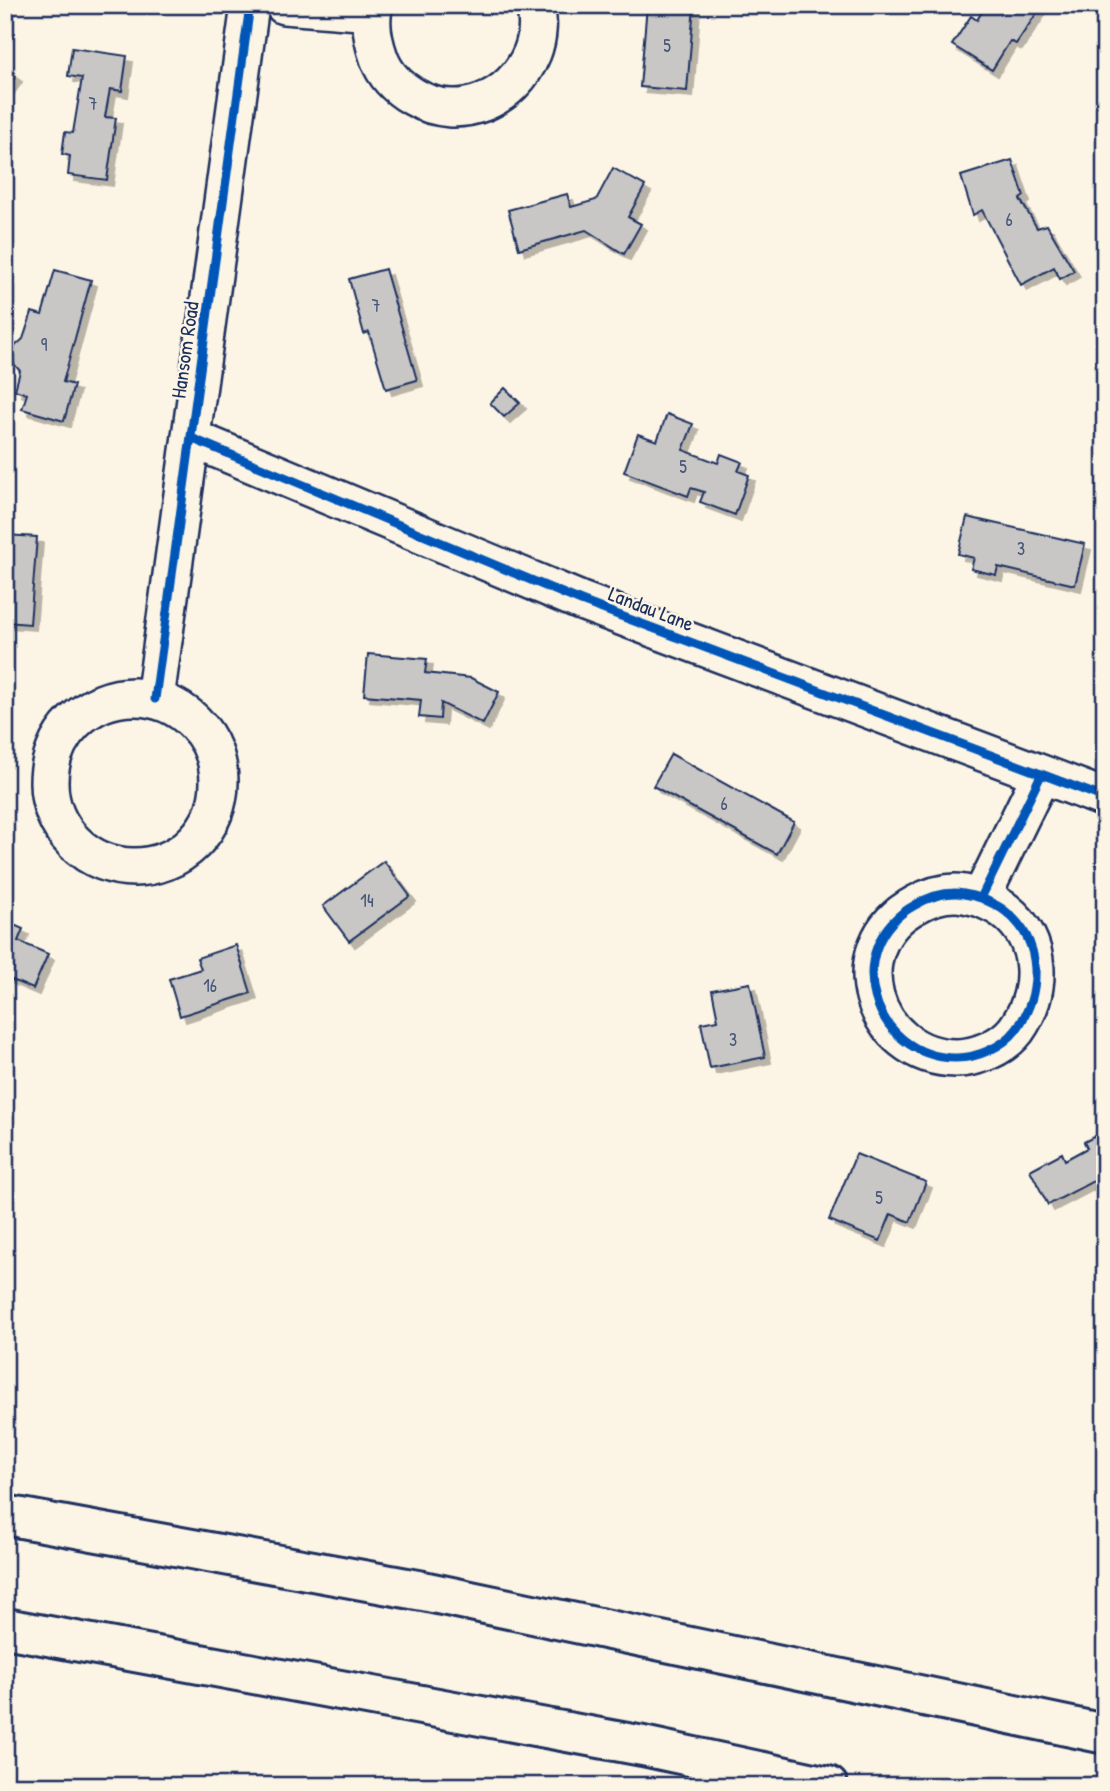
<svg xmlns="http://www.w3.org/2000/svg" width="1110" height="1791" viewBox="0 0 1110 1791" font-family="'Patrick Hand',sans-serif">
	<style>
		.building { fill: #c8c7c6; stroke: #1b2f5e; stroke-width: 2; filter: url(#shadow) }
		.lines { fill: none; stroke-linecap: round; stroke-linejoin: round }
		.minor-casing { stroke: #1b2f5e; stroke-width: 42 }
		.motorway-casing { stroke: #1b2f5e; stroke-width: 44 }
		.minor { stroke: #fcf5e5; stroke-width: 37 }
		.motorway { stroke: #fcf5e5; stroke-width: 38 }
		.cycleway-casing { stroke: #fcf5e5; stroke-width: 13 }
		.cycleway { stroke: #0057b8; stroke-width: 9 }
		.labels { text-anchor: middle; stroke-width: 5; stroke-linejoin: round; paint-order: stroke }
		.number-label { font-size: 18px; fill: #465578 }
		.street-label { font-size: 21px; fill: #1b2f5e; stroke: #fcf5e5 }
	</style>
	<defs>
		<filter id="shadow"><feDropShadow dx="6" dy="6" stdDeviation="0" flood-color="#0004"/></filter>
	</defs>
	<rect width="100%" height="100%" fill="#fcf5e5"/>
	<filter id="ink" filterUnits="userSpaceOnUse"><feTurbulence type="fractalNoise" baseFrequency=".0143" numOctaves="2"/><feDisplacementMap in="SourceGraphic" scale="14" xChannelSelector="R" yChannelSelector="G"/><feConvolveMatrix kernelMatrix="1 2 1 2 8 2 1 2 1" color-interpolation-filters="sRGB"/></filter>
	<g filter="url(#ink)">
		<g class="building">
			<polygon points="647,5 694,5 687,91 640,87"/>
			<polygon points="986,5 1042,5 1016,44 1010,41 992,70 952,45 971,16 977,20"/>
			<polygon points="72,48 127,56 122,91 110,89 105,117 116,118 107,180 68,175 70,156 62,154 65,132 73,133 82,78 68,76"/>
			<polygon points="5,68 16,76 5,92"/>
			<polygon points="1012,160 1024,196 1020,199 1037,228 1047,225 1074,271 1060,279 1054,267 1021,285 982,210 973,215 961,176"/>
			<polygon points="613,168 645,186 628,217 641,224 624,254 586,230 519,249 508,210 567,194 571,207 596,200"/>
			<polygon points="385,269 417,380 386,389 369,332 364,334 349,279"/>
			<polygon points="55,270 91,280 63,382 74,385 64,421 22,409 27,394 15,390 20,371 14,364 12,356 14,347 23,339 32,312 42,315"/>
			<polygon points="505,388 520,403 504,417 490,403"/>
			<polygon points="667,414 693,424 683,450 718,463 721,454 742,462 738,471 749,475 735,515 700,502 704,492 691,488 688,496 624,472 638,434 657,441"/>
			<polygon points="967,517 1085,544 1075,585 998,567 996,575 971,569 974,558 958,554"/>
			<polygon points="5,535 37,537 30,624 5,622"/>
			<polygon points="368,654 427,659 425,673 471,678 499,692 483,724 441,703 440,719 419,717 421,700 364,695"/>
			<polygon points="671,754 794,822 777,854 653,786"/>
			<polygon points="384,861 410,896 349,941 323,906"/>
			<polygon points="5,921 23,929 18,941 48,954 33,989 5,977"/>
			<polygon points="236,945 251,993 180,1016 169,979 201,969 197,958"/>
			<polygon points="750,983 765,1057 710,1068 701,1023 718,1020 712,990"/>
			<polygon points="1105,1131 1105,1175 1048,1205 1030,1170 1062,1153 1065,1160 1087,1148 1084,1142"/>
			<polygon points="856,1154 926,1182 910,1222 891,1214 880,1241 829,1220"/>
		</g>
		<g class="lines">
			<g class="minor-casing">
				<g id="minor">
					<polyline points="284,5 372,12"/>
					<path d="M374 5C369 22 373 41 379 58 385 75 398 88 414 97 459 123 513 100 532 53 538 38 539 20 535 5"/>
					<polyline points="191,438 581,601 1105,798"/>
					<circle cx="134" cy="782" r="85"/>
					<polyline points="155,699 250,5"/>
					<path d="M981 898C989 902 998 905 1005 911 1043 940 1043 993 1016 1030 1003 1047 977 1058 956 1058 871 1057 839 946 915 905 927 898 941 893 955 893 964 893 973 896 981 898L1041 775"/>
				</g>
			</g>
			<g class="motorway-casing">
				<g id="motorway">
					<polyline points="5,1515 423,1591 1105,1734"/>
					<polyline points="5,1628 643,1746 828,1786"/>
				</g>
			</g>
			<use href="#minor" class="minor"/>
			<use href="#motorway" class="motorway"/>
			<g class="cycleway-casing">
				<g id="cycleway">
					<polyline points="191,438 581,601 1105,798"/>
					<polyline points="155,699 250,5"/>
					<path d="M981 898C989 902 998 905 1005 911 1043 940 1043 993 1016 1030 1003 1047 977 1058 956 1058 871 1057 839 946 915 905 927 898 941 893 955 893 964 893 973 896 981 898L1041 775"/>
				</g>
			</g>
			<use href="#cycleway" class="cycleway"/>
		</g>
	</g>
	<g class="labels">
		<g class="number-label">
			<text x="667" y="52">5</text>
			<text x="93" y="110">7</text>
			<text x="1009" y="226">6</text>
			<text x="376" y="312">7</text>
			<text x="44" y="351">9</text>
			<text x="683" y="473">5</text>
			<text x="1021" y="555">3</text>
			<text x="724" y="810">6</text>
			<text x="367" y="907">14</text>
			<text x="210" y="992">16</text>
			<text x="733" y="1046">3</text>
			<text x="879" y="1204">5</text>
		</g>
		<g class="street-label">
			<text transform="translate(185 350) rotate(-82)" y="7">Hansom Road</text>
			<text transform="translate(651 609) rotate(21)" y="7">Landau Lane</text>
		</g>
	</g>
	<rect width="1110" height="1791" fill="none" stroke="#fcf5e5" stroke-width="28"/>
	<rect x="14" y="14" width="1082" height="1763" fill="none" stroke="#1b2f5e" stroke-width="2.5" filter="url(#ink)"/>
</svg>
